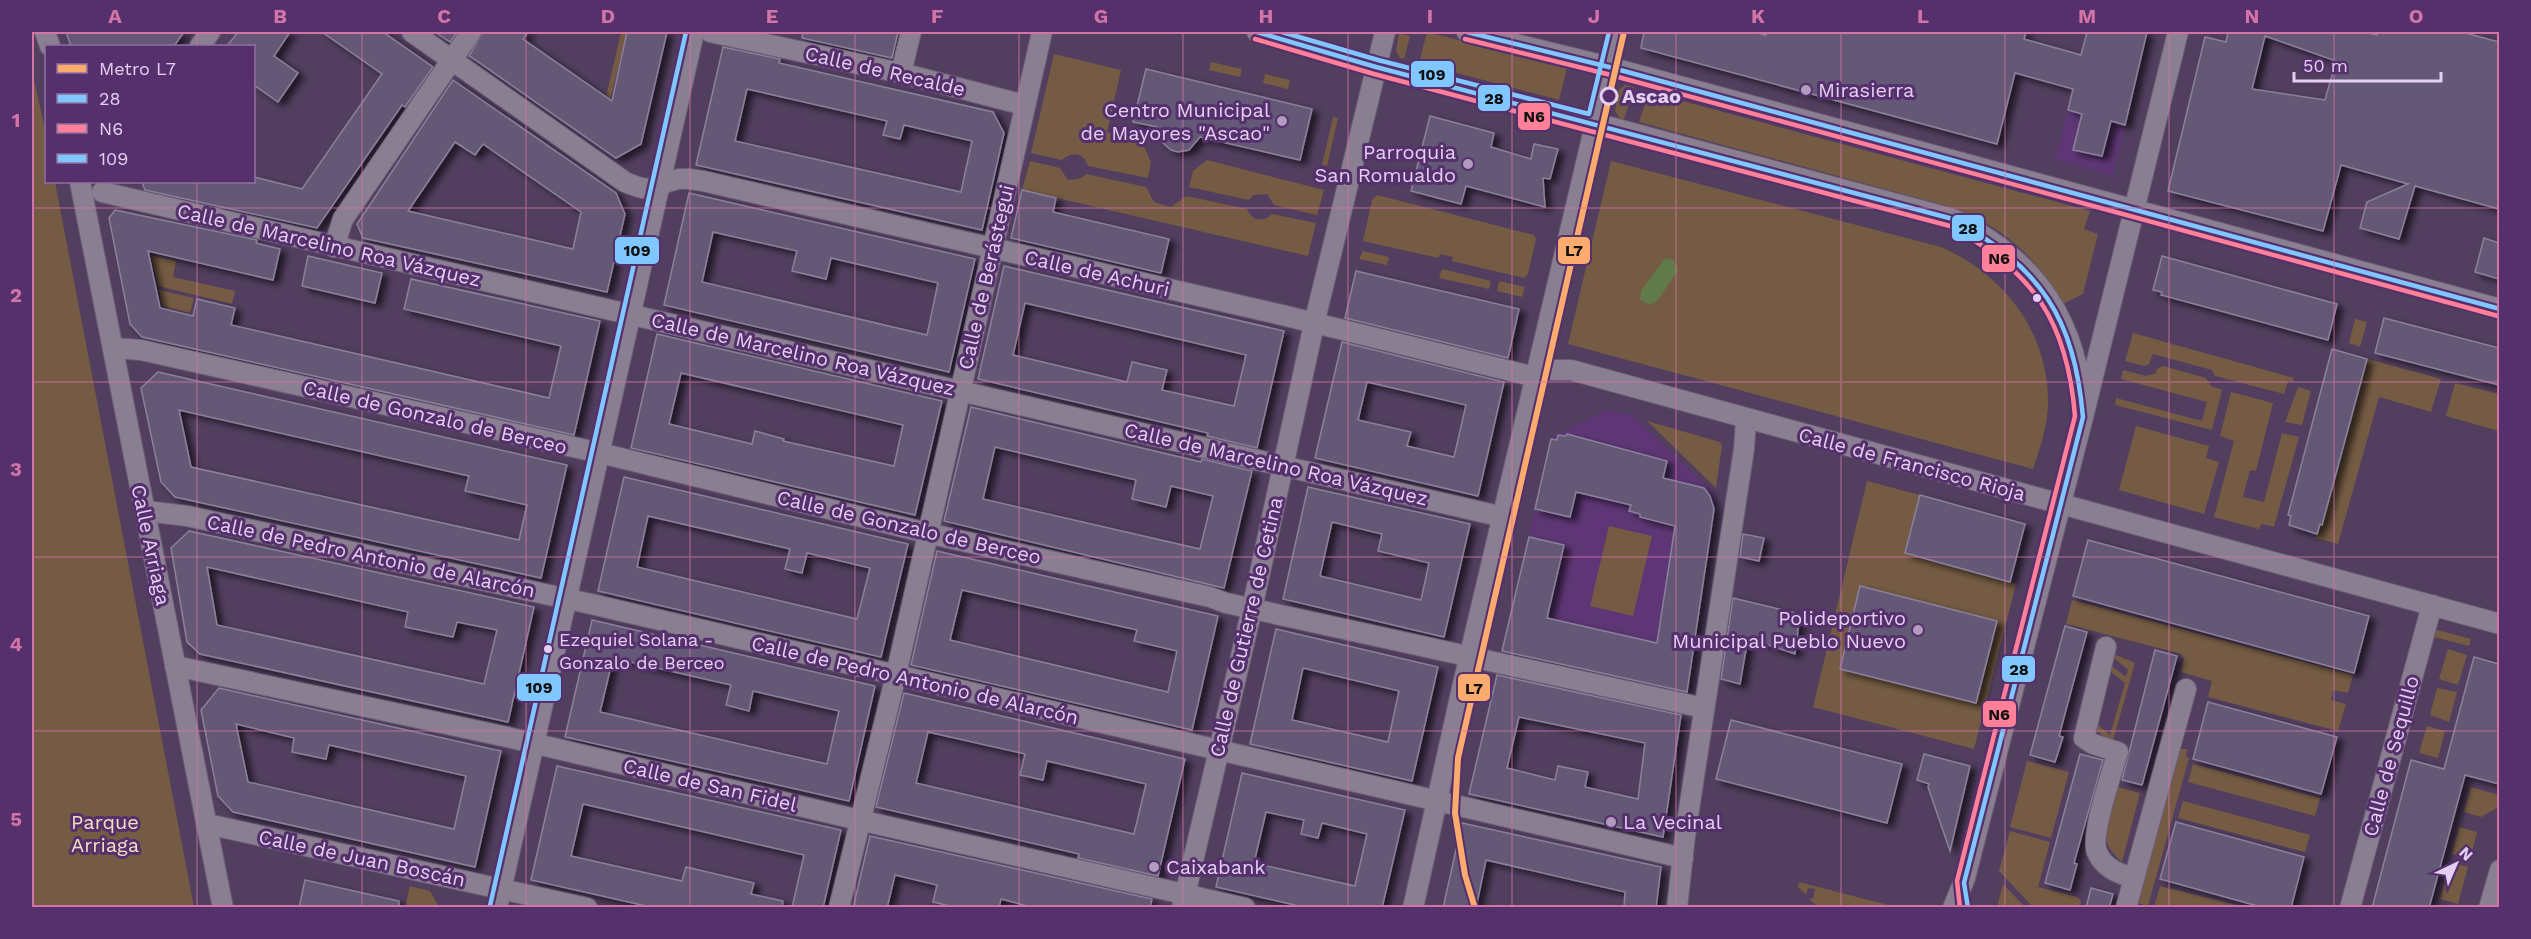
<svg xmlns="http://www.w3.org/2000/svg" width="2531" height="939" viewBox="0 0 2531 939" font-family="'Work Sans',sans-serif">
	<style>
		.built { fill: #5e3675 }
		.green { fill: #755b43 }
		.water { fill: #617a49 }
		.building { fill: #645874; stroke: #8b809d; stroke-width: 1.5; fill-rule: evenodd; filter: url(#shadow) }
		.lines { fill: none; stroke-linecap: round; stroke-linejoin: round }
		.minor-casing { stroke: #6b5b77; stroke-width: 22 }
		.minor { stroke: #897f90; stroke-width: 20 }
		.bus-1-casing { stroke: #56306c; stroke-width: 9 }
		.bus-2-casing { stroke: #56306c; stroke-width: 9 }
		.bus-3-casing { stroke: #56306c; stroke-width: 9 }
		.bus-1 { stroke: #80c6ff; stroke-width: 4.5 }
		.bus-2 { stroke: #ff8098; stroke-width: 4.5 }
		.bus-3 { stroke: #80c6ff; stroke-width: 4.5 }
		.metro-1-casing { stroke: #56306c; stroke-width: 10 }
		.metro-1 { stroke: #fbab6e; stroke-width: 6 }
		.grid { fill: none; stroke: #d374a7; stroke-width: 1.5; stroke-opacity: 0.55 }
		.poi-dot { fill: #b19cbf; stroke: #56306c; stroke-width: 2 }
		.stop-dot { fill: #56306c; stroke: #e4cff3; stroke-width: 3 }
		.bus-dot { fill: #e4cff3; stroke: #56306c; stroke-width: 2 }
		.labels { text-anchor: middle; stroke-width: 6; stroke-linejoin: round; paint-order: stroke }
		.bus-label { font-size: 18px; fill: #e4cff3; stroke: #56306c; text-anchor: start }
		.street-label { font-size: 20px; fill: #e4cff3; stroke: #56306c }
		.poi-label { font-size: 20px; fill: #e4cff3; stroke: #56306c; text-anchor: start }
		.stop-label { font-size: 20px; font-weight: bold; fill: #e4cff3; stroke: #56306c; text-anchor: start }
		.park-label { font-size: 20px; fill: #f7dec1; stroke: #56306c }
		.line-badge { stroke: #56306c; stroke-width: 2 }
		.pale-badge-label { font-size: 16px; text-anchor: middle; font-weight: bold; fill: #111 }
		.neatline { fill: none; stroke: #d374a7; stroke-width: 2 }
		.grid-label { font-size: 20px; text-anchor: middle; font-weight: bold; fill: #d374a7 }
	</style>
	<defs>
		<filter id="shadow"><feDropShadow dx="6" dy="4" stdDeviation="3" flood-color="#0009"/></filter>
	</defs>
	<rect width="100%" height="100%" fill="#523e5f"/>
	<g class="built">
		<polygon points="2070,103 2127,118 2113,176 2055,159"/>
		<polygon points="1607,410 1632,415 1716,495 1687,692 1502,652 1552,437"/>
	</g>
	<g class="green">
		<polygon points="621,32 627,32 610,100 606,97"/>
		<polygon points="1427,32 1567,68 1559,100 1419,63"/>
		<polygon points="1399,33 1410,36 1404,59 1400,58 1396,51"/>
		<path d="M1054 54 1121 70 1107 132 1143 144 1151 162 1148 178 1088 166C1083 152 1072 151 1062 160L1031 153Z"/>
		<polygon points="1211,62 1242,69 1240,77 1209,70"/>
		<polygon points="32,71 46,134 46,182 55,182 194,907 32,907"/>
		<polygon points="1265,74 1290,80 1288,89 1263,83"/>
		<polygon points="1625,85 1634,87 1624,119 1620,119 1615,111 1619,90"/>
		<path d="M1649 92 2090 211 2084 229 2098 234 2083 294 2063 304C2033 254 2005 228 1951 207L1639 122Z"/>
		<polygon points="1333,117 1338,118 1327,166 1322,165"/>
		<polygon points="1207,160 1324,190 1317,215 1274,205 1267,194 1253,195 1249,200 1189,187 1193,171"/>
		<path d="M1030 161 1060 168 1068 180 1082 178 1086 174 1146 187 1154 202 1171 207 1186 196 1247 209C1252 221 1263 223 1272 214L1316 223 1308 256 1022 190Z"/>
		<path d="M1611 161 1941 247C2005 275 2050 334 2048 406 2047 428 2040 448 2033 469L1568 344Z"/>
		<polygon points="1377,195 1534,235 1536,239 1528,274 1524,278 1452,261 1453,257 1440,254 1438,258 1363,241 1372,200"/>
		<polygon points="1363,251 1389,257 1387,265 1359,259"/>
		<polygon points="151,255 176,261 173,277 235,291 232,304 158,286"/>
		<polygon points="1442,269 1491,281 1489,289 1439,278"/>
		<polygon points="1499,281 1525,287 1522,297 1497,291"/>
		<polygon points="159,290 194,298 190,313 162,306"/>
		<polygon points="2355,319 2367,322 2360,347 2349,343"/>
		<polygon points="2133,333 2294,378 2293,382 2288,381 2284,394 2215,376 2212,370 2153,354 2149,364 2144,366 2125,361"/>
		<polygon points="2364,358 2441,379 2431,412 2379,397 2338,544 2316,538 2325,516 2324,508 2327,508 2329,500 2353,412 2350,411 2355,392 2358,393 2359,376 2362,377 2365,368 2362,367"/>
		<polygon points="2163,366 2206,378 2211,386 2222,390 2212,430 2115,405 2116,398 2202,421 2207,402 2121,379 2123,370 2146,376 2156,373 2157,369"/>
		<polygon points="2455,383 2499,394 2499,431 2446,416"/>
		<polygon points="2298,387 2311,391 2302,425 2285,422"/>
		<polygon points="2231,392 2273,403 2256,471 2250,470 2243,497 2264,502 2282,433 2299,437 2274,527 2262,524 2259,529 2214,517 2234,441 2220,436"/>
		<polygon points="1647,421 1720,442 1722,446 1716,488"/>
		<polygon points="2136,426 2209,446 2206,458 2219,462 2204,514 2119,490"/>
		<polygon points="1867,481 1920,495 1905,553 2016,584 1974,749 1813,707"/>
		<polygon points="1609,526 1652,536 1633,616 1590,606"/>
		<polygon points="2072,600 2353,675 2348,693 2333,690 2331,700 2346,704 2338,731 2208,697 2212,681 2181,672 2184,659 2181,654 2066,624"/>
		<polygon points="2437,630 2471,639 2469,646 2434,637"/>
		<polygon points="2448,649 2467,655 2458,685 2439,679"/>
		<polygon points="2116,655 2135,663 2112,744 2095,729 2095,726 2098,725 2110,735 2125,683 2110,671 2110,668 2113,667 2126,677 2128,670 2113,657"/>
		<polygon points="2437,688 2457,692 2449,722 2430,715"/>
		<polygon points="2427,726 2445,731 2438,758 2419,753"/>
		<polygon points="2181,749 2187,749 2186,757 2189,758 2148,906 2134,902 2176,752"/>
		<polygon points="2027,761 2069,772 2051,838 2010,827"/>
		<polygon points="2193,764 2320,798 2315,816 2188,782"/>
		<path d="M2118 787 2140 793 2122 862C2113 854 2106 847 2106 834Z"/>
		<polygon points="2471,787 2499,795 2497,808 2481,817 2464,812"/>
		<polygon points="2183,801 2310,835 2305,852 2178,818"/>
		<polygon points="2459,827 2477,832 2470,859 2452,854"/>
		<polygon points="2010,831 2050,842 2038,887 2077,897 2081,901 2080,907 2032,906 1999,871"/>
		<polygon points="2450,862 2468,867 2458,904 2440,899"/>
		<polygon points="1799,882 1896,907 1818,907 1808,898 1813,899 1815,889 1808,888 1806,895 1798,887"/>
		<polygon points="2003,884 2025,907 1999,907 1998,903"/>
		<polygon points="410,886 430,891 439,907 405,907"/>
		<polygon points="2160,886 2244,907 2154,907"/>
	</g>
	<polygon class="water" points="1665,258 1674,260 1678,270 1658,300 1650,305 1640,300 1641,291"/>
	<g class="building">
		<polygon points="66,32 184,32 174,46 71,46"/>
		<polygon points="238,32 290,32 274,56 298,73 278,102 254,85 254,46 227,46"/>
		<polygon points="322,32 383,32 433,67 405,107 402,105 317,228 145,190 142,182 254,182 254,177 302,189 382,74"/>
		<polygon points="435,32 457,32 450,42"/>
		<polygon points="483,32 528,32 523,39 612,101 627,32 667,32 641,144 616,158 471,57 469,56"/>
		<polygon points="803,32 898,32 892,58 802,38"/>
		<polygon points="1644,32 1753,32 1766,35 1767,32 2026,32 2024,39 2081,55 2087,32 2147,32 2125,125 2111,121 2102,156 2073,150 2082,114 2068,110 2073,89 2015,73 1997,144 1641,48"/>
		<path d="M2228 32H2363L2377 35 2378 32H2462L2499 42V209L2415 186 2399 239 2360 228 2367 202 2408 184 2341 165 2323 231 2168 191 2205 37 2226 42ZM2265 36 2336 61 2325 100 2252 89Z"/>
		<path d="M723 47 780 59 779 63 993 112 1004 133 982 230 696 165ZM747 89 887 121 883 135 900 139 904 125 972 141 961 192 735 141Z"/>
		<polygon points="1146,69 1312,109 1300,160 1200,137 1189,150 1178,152 1171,150 1162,142 1157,127 1133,122"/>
		<path d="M453 80 616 193 625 214 607 292 363 238 357 224ZM455 142 475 155 483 144 581 212 573 249 408 211Z"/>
		<polygon points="1430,116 1494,133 1491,147 1531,159 1534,144 1558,149 1550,179 1543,178 1545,207 1466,186 1461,204 1411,191"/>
		<polygon points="1022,190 1056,198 1053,212 1169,239 1161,273 1011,238"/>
		<path d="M689 193 975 259 949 372 664 305ZM713 232 797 251 792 271 826 279 831 258 938 283 927 335 702 282Z"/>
		<polygon points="115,210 257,240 256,243 280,249 273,280 148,251 160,308 193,316 197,299 235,308 231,325 275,335 549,398 561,346 404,309 411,279 600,321 574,435 142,337 130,324 109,218"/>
		<polygon points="2484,238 2499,243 2499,279 2475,272"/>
		<polygon points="308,256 382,273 375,303 302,286"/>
		<polygon points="2162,256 2337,304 2328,340 2161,295 2162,292 2153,290"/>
		<path d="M1004 266 1284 331 1257 448 1207 436 1208 433 1178 426 978 379ZM1025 303 1246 355 1234 406 1162 390 1167 370 1132 362 1127 382 1013 355Z"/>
		<polygon points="1356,271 1519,309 1508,358 1345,318"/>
		<polygon points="2384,318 2499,348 2499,385 2375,353"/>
		<path d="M657 334 942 401 915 515 631 448ZM681 373 903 425 894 466 783 441 784 439 755 431 752 444 669 424Z"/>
		<path d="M1342 342 1504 382 1478 496 1315 458ZM1367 382 1466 405 1454 457 1407 446 1411 432 1358 420Z"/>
		<polygon points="2332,349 2367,359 2322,525 2320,524 2317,534 2289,525 2291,516 2288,515"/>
		<path d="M158 372 567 465 541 578 175 497 161 482 141 388ZM179 410 469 476 465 491 527 505 519 540 191 467Z"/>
		<path d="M971 407 1201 462 1202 459 1252 471 1224 588 944 521ZM995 447 1136 480 1132 499 1166 507 1171 486 1213 496 1200 549 983 499Z"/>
		<polygon points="1567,434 1667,461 1663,478 1704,488 1710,496 1714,509 1687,692 1502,651 1529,537 1564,545 1547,618 1657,643 1675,526 1640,517 1640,514 1629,511 1631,505 1576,492 1570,517 1535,509 1551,439 1557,440 1558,435 1566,436"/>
		<path d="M624 477 908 544 881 657 598 591ZM648 516 790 549 785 569 802 573 807 553 870 568 857 619 637 567Z"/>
		<path d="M1308 487 1470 524 1444 637 1283 599ZM1332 522 1382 534 1378 551 1429 563 1421 600 1320 576Z"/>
		<polygon points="1920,495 2025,524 2010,582 1905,553"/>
		<path d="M189 531 534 607 508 722 200 654 187 642 171 548ZM207 567 408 612 405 627 453 637 457 622 497 630 484 684 217 625Z"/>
		<polygon points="1743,534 1764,538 1759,561 1740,557"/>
		<polygon points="2088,540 2369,616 2354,673 2073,596"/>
		<path d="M937 551 1218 616 1192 730 911 665ZM962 590 1137 630 1134 641 1177 651 1168 692 950 640Z"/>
		<polygon points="1860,586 1997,621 1976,703 1840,669"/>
		<polygon points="1733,598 1800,614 1795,654 1748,638 1740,684 1721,679"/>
		<path d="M592 620 875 686 849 801 565 737ZM613 658 731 685 726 705 749 711 753 691 839 711 827 764 600 712Z"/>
		<polygon points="2065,626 2087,632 2059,736 2063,737 2055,762 2030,755"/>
		<path d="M1276 629 1438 667 1412 781 1250 744ZM1303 668 1399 691 1388 742 1292 720Z"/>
		<polygon points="2155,650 2177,656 2142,785 2122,780"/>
		<polygon points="2474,657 2499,664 2499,784 2465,775 2429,908 2372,908 2411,760 2444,769"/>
		<path d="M1497 675 1681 715 1663 837 1469 794ZM1519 717 1645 743 1638 799 1585 787 1588 772 1558 766 1555 780 1507 768Z"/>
		<path d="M219 688 501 751 475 867 233 812 218 796 201 710ZM236 724 294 738 292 752 326 759 329 745 466 776 454 829 248 782Z"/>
		<path d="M904 693 1185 759 1158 876 1078 858 1079 854 876 807ZM928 732 1025 754 1020 775 1043 780 1047 761 1146 784 1134 834 916 783Z"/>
		<polygon points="2208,702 2337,737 2321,794 2193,759"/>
		<polygon points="1731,720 1902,764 1887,823 1716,779"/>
		<polygon points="1924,754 1970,766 1950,851 1928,787 1929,784 1917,780"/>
		<polygon points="2080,754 2103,760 2074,863 2077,864 2070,890 2045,883"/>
		<polygon points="557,766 841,830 823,908 792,908 804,855 583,804 571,856 682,881 686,867 754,883 751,894 783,901 782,908 655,908 531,880"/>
		<path d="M1242 773 1405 810 1382 908H1308L1216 887ZM1266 812 1304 820 1301 834 1318 838 1322 823 1367 834 1355 886 1254 863Z"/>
		<polygon points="2176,822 2304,857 2291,908 2265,908 2160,879"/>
		<polygon points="1462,823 1661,867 1656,908 1624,908 1625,892 1486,860 1476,908 1443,908"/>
		<polygon points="870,836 1152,899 1150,908 1035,908 1001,899 999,908 958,908 933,902 937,885 895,875 887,908 853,908"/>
		<polygon points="305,880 399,901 399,908 299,908"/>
		<polygon points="2091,888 2113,894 2109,908 2086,908"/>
	</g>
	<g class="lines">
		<g class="minor-casing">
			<g id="minor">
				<polyline points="45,32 50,46"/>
				<path d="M412 32 625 182C657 196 652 184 679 179 687 178 695 180 703 181L1282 315 1535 377"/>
				<polyline points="710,32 901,73 1024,105"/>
				<path d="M1257 32 1376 67 1561 114 1953 219C2037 260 2080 324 2083 417"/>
				<polyline points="1467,32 1609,67 2500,309"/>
				<polyline points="200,46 210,32"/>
				<polyline points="901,73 911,32"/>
				<polyline points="80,182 223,908"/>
				<polyline points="102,192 1503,517"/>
				<polyline points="334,247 343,219 471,32"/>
				<polyline points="113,348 141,350 600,453 927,533 1210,597 1226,603 1704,708"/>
				<polyline points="1535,377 1547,370 1571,370 2500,624"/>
				<polyline points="146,511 187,516 591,604 1683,858"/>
				<path d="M2106 647 2084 738 2093 744 2118 752C2112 772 2090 836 2097 852 2103 867 2119 875 2134 877"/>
				<polyline points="175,666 507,737 859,820 1245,908"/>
				<polyline points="207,824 587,908"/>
				<polyline points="497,908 694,32"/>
				<polyline points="839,908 896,675 1042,32"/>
				<polyline points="1182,908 1252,609 1314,324 1385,32"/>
				<polyline points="1413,908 1463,684 1617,32"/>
				<polyline points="1677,908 1685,836 1744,449 1746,420"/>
				<polyline points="1953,908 1965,878 2083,417 2178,32"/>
				<polyline points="2126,908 2186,689"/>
				<polyline points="2350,908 2432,605"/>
				<polyline points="2489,908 2500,870"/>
			</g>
		</g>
		<use href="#minor" class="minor"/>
		<g class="bus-1-casing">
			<g id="bus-1">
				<path d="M1257 32 1376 67 1953 219C2041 268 2074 317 2083 417L1964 883 1968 908"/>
				<polyline points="1467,32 1609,67 2500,309"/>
			</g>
		</g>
		<g class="bus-2-casing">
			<g id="bus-2">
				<path d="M1255 39 1374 74 1950 226C2034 273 2067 320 2075 416L1957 881 1960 908"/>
				<polyline points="1465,39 1607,74 2498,316"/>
			</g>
		</g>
		<g class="bus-3-casing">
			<g id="bus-3">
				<polyline points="1282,32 1378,60 1589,114 1609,32"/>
				<polyline points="490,906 686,32"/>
			</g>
		</g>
		<use href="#bus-1" class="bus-1"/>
		<use href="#bus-2" class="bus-2"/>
		<use href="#bus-3" class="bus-3"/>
		<g class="metro-1-casing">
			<polyline id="metro-1" points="1475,908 1465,875 1455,813 1458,758 1624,32"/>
		</g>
		<use href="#metro-1" class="metro-1"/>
	</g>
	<path class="grid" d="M197 32V46M362 32V908M526 32V908M690 32V908M855 32V908M1019 32V908M1183 32V908M1348 32V908M1512 32V908M1676 32V908M1841 32V908M2005 32V908M2169 32V908M2334 32V908M197 182V908M32 208H2500M32 382H2500M32 557H2500M32 731H2500"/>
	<g class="poi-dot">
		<circle cx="1806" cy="90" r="6"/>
		<circle cx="1282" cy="121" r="6"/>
		<circle cx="1468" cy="164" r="6"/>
		<circle cx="1918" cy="630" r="6"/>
		<circle cx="1611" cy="822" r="6"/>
		<circle cx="1154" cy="867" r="6"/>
	</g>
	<circle class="stop-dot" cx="1609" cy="96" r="8"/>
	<g class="bus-dot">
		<circle cx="2037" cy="298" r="5"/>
		<circle cx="548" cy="649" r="5"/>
	</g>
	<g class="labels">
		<g class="bus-label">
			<text x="559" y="646">Ezequiel Solana -<tspan x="559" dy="23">Gonzalo de Berceo</tspan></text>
		</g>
		<g class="street-label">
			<text transform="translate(885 71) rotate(13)" y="7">Calle de Recalde</text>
			<text transform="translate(329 245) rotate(13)" y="7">Calle de Marcelino Roa Vázquez</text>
			<text transform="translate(1097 273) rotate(13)" y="7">Calle de Achuri</text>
			<text transform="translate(986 277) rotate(-77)" y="7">Calle de Berástegui</text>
			<text transform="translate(803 354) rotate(13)" y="7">Calle de Marcelino Roa Vázquez</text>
			<text transform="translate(435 417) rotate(13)" y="7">Calle de Gonzalo de Berceo</text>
			<text transform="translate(1276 464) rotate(13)" y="7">Calle de Marcelino Roa Vázquez</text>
			<text transform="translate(1912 464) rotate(15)" y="7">Calle de Francisco Rioja</text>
			<text transform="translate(909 527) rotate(13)" y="7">Calle de Gonzalo de Berceo</text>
			<text transform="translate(151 545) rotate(78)" y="7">Calle Arriaga</text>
			<text transform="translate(371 556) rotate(12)" y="7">Calle de Pedro Antonio de Alarcón</text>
			<text transform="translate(1246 627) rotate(-77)" y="7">Calle de Gutierre de Cetina</text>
			<text transform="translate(915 680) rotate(13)" y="7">Calle de Pedro Antonio de Alarcón</text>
			<text transform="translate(2391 756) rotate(-75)" y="7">Calle de Sequillo</text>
			<text transform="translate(710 785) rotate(13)" y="7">Calle de San Fidel</text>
			<text transform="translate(362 858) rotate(12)" y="7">Calle de Juan Boscán</text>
		</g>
		<g class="poi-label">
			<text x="1818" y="97">Mirasierra</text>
			<text x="1270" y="117" text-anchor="end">Centro Municipal<tspan x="1270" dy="23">de Mayores "Ascao"</tspan></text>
			<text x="1456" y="159" text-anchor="end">Parroquia<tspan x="1456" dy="23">San Romualdo</tspan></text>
			<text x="1906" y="625" text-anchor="end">Polideportivo<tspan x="1906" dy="23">Municipal Pueblo Nuevo</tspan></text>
			<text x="1623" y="829">La Vecinal</text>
			<text x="1166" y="874">Caixabank</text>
		</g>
		<g class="stop-label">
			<text x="1622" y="103">Ascao</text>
		</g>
		<g class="park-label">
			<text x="105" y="829">Parque<tspan x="105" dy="23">Arriaga</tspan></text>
		</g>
	</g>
	<g class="line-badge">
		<rect x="1410" y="60" width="45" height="28" rx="6" fill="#80c6ff"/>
		<rect x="1477" y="84" width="34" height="28" rx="6" fill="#80c6ff"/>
		<rect x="1517" y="102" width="34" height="29" rx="6" fill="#ff8098"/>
		<rect x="1951" y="214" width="34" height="28" rx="6" fill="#80c6ff"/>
		<rect x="614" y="236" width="46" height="29" rx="6" fill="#80c6ff"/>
		<rect x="1557" y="236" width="34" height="29" rx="6" fill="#fbab6e"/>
		<rect x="1981" y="244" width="35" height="29" rx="6" fill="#ff8098"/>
		<rect x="2001" y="655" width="35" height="28" rx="6" fill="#80c6ff"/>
		<rect x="516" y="673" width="46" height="29" rx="6" fill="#80c6ff"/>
		<rect x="1457" y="673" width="34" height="29" rx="6" fill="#fbab6e"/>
		<rect x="1982" y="700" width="35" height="28" rx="6" fill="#ff8098"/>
	</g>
	<g class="pale-badge-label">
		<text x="1432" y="80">109</text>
		<text x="1494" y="104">28</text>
		<text x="1534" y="122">N6</text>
		<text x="1968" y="234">28</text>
		<text x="637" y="256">109</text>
		<text x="1574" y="256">L7</text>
		<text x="1999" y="264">N6</text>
		<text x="2019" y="675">28</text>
		<text x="539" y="693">109</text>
		<text x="1474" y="694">L7</text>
		<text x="1999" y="720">N6</text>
	</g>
	<rect width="2531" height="939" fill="none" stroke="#56306c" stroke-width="66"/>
	<rect x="45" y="45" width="210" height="138" fill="#56306c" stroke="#8f70a2" stroke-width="1.5"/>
	<rect x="57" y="64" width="30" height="9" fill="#fbab6e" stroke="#8f70a2" stroke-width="1.5"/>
	<text x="99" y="75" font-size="18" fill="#e4cff3">Metro L7</text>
	<rect x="57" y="94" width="30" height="9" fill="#80c6ff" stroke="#8f70a2" stroke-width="1.5"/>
	<text x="99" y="105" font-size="18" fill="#e4cff3">28</text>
	<rect x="57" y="124" width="30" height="9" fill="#ff8098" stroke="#8f70a2" stroke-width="1.5"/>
	<text x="99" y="135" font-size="18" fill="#e4cff3">N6</text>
	<rect x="57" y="154" width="30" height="9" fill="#80c6ff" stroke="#8f70a2" stroke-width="1.5"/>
	<text x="99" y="165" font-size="18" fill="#e4cff3">109</text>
	<g transform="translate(2456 864) rotate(44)" stroke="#56306c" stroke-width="4.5" paint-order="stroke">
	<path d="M0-4.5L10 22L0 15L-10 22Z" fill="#e4cff3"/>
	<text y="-9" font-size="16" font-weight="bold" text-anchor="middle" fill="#e4cff3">N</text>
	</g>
	<path d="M2294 72v9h147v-9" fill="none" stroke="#e4cff3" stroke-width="3"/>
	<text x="2303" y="72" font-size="18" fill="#e4cff3" stroke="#56306c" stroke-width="4.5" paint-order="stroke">50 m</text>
	<rect x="33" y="33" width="2465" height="873" class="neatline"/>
	<g class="grid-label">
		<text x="115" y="23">A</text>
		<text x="280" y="23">B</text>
		<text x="444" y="23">C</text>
		<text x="608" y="23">D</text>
		<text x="772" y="23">E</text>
		<text x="937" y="23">F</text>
		<text x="1101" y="23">G</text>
		<text x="1266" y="23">H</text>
		<text x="1430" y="23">I</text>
		<text x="1594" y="23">J</text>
		<text x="1758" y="23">K</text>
		<text x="1923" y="23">L</text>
		<text x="2087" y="23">M</text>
		<text x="2252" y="23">N</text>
		<text x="2416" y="23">O</text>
		<text x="16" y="127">1</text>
		<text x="16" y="302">2</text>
		<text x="16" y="476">3</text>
		<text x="16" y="651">4</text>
		<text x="16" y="826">5</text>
	</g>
</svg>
